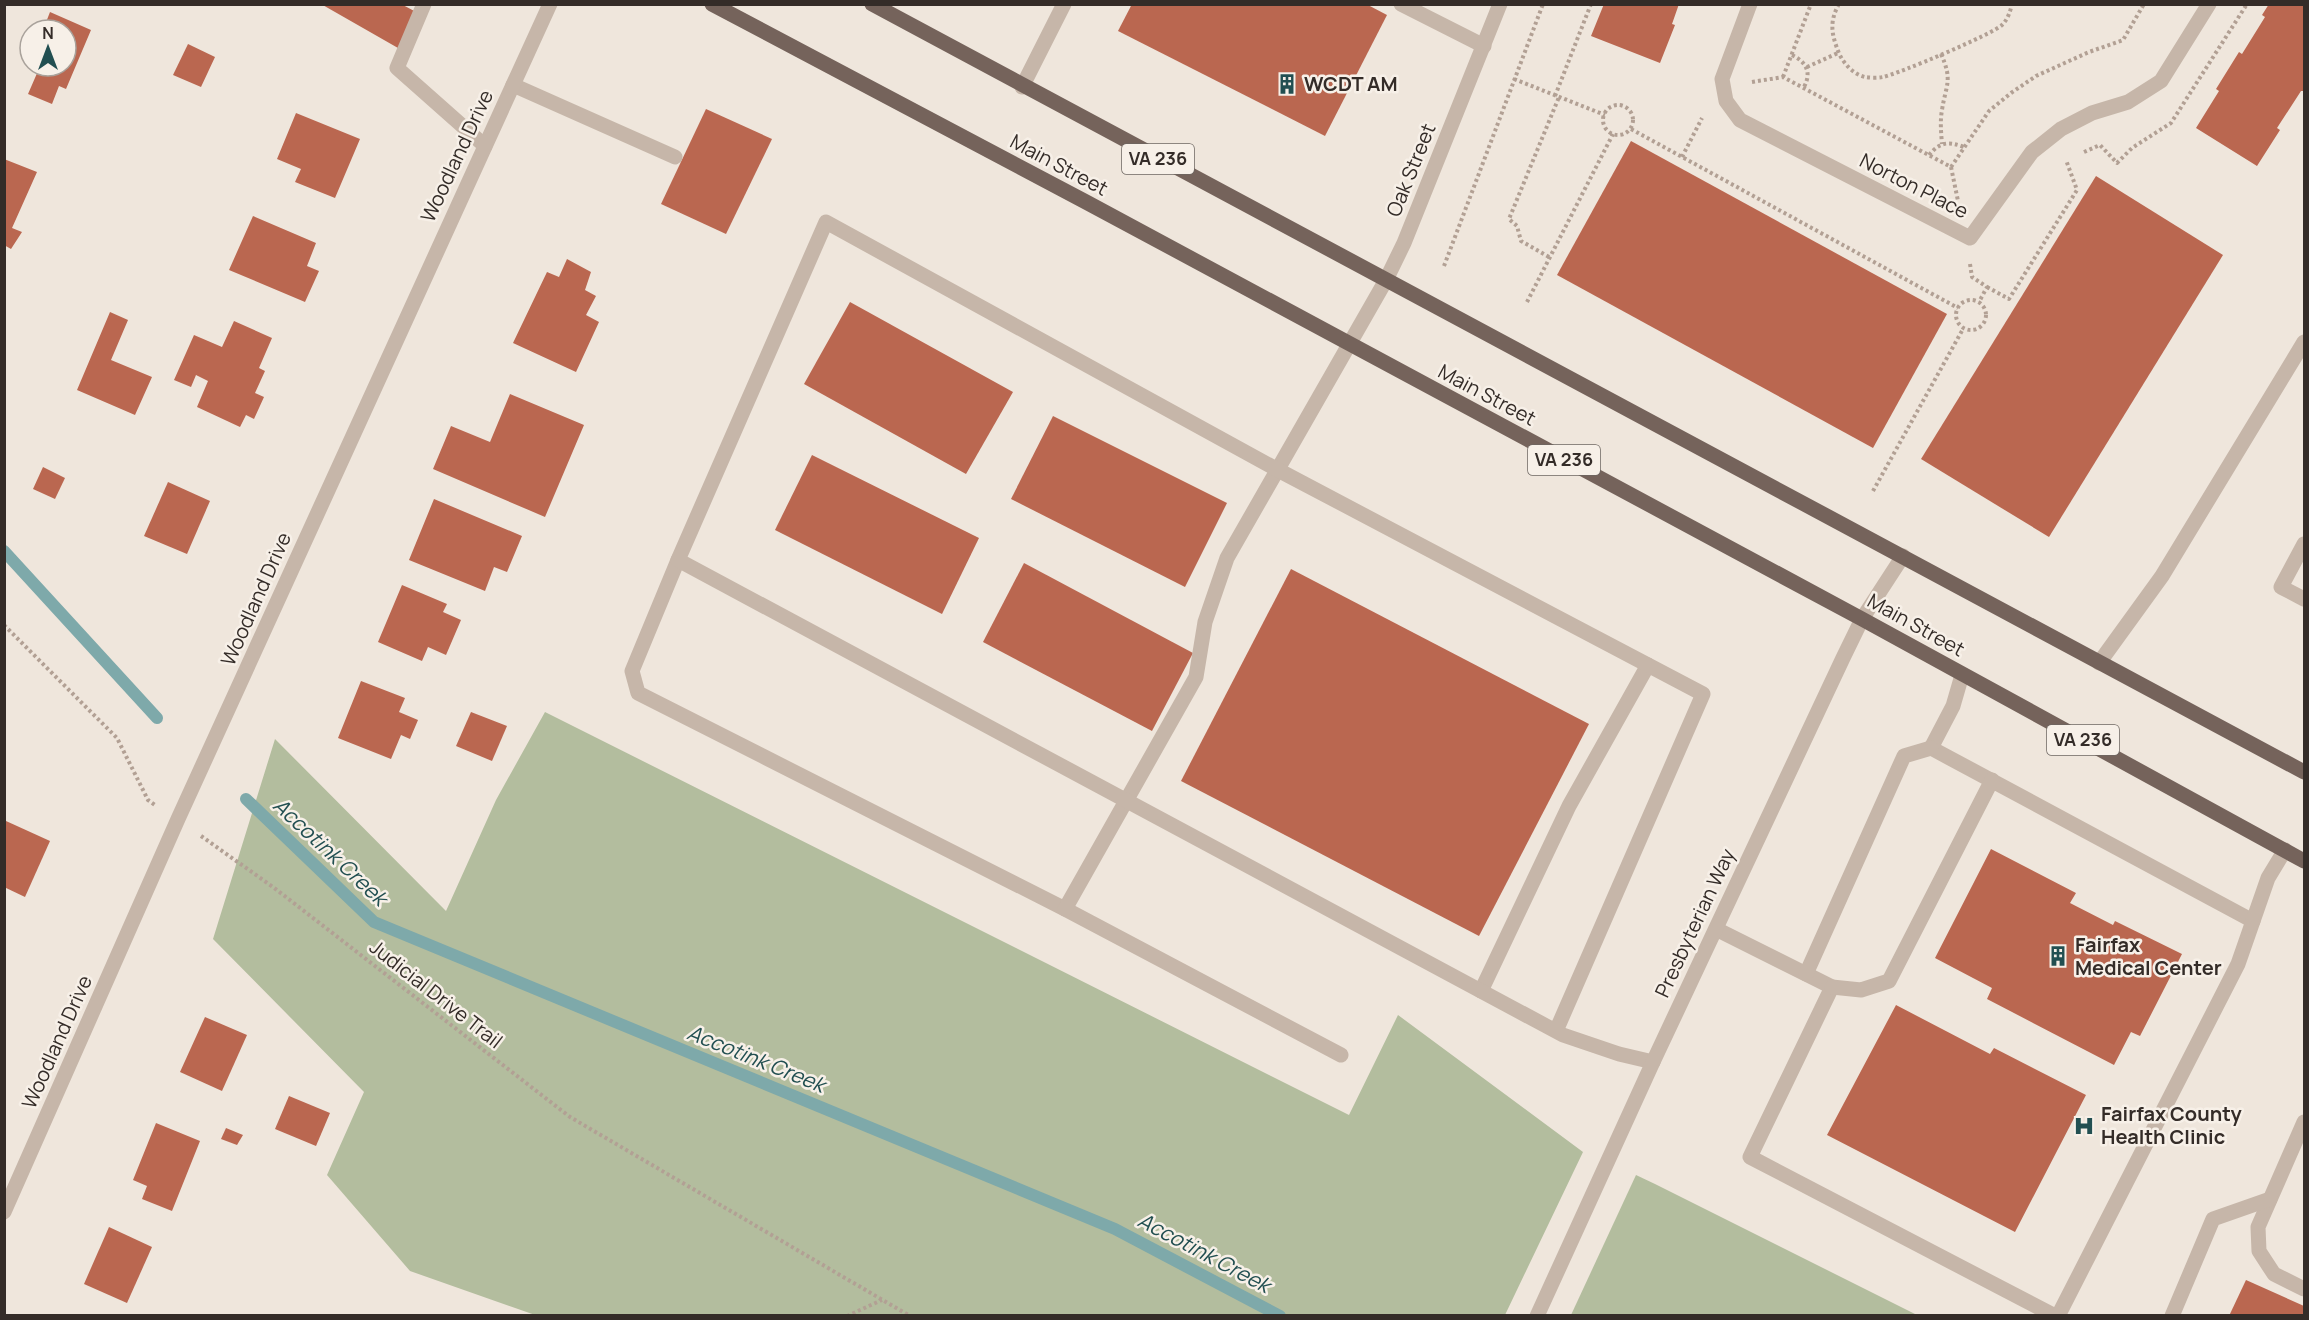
<svg xmlns="http://www.w3.org/2000/svg" width="2309" height="1320" viewBox="0 0 2309 1320" font-family="Manrope,sans-serif">
	<style>
		.green { fill: #b3bd9e }
		.lines { fill: none; stroke-linecap: round; stroke-linejoin: round }
		.stream { stroke: #7ea9aa; stroke-width: 12 }
		.building { fill: #ba6750 }
		.path { stroke: #b2a094; stroke-width: 4; stroke-dasharray: 3 3; stroke-linecap: butt }
		.minor { stroke: #c6b6a9; stroke-width: 15 }
		.major { stroke: #75635b; stroke-width: 15 }
		.labels { text-anchor: middle; stroke-width: 5; stroke-linejoin: round; paint-order: stroke }
		.shield { fill: #f7f0e8; stroke: #6e6762; stroke-width: 1.5 }
		.shield-label { font-size: 18px; font-weight: bold; fill: #342c28 }
		.poi-label { font-size: 20px; font-weight: bold; fill: #342c28; stroke: #f7f0e8; text-anchor: start }
		.street-label { font-size: 20px; fill: #342c28; stroke: #f7f0e8 }
		.water-label { font-size: 21px; font-style: italic; fill: #224f51; stroke: #f7f0e8 }
	</style>
	<rect width="100%" height="100%" fill="#efe6dc"/>
	<g class="green">
		<polygon points="545,712 1349,1115 1398,1015 1583,1152 1505,1315 538,1316 410,1271 327,1175 364,1092 213,939 275,739 446,911 496,800"/>
		<polygon points="1636,1175 1655,1184 1917,1315 1571,1315"/>
	</g>
	<g class="lines">
		<g class="stream">
			<polyline points="4,551 157,718"/>
			<polyline points="246,799 374,922 1115,1229 1280,1316"/>
		</g>
	</g>
	<g class="building">
		<polygon points="321,4 401,4 418,13 398,48"/>
		<polygon points="1132,4 1366,4 1387,15 1325,136 1118,31"/>
		<polygon points="1604,4 1679,4 1672,24 1675,25 1660,63 1591,36"/>
		<polygon points="2269,4 2304,4 2304,91 2301,91 2277,128 2280,130 2257,166 2196,128 2219,91 2216,89 2239,52 2242,54 2265,17 2262,15"/>
		<polygon points="50,12 91,30 66,89 59,86 52,104 28,94 38,71 27,66 30,60 30,66 66,66 66,30 43,30"/>
		<polygon points="188,44 215,57 201,87 173,75"/>
		<polygon points="706,109 772,139 726,234 661,204"/>
		<polygon points="296,113 360,139 335,198 295,182 301,169 277,159"/>
		<polygon points="1631,141 1947,314 1873,448 1557,275"/>
		<polygon points="4,159 37,172 12,228 22,232 11,249 4,245"/>
		<polygon points="2096,176 2223,255 2049,537 1921,459"/>
		<polygon points="253,216 316,243 307,266 319,271 305,302 229,270"/>
		<polygon points="567,259 591,272 585,290 596,296 586,315 599,322 576,372 513,343 547,272 559,277"/>
		<polygon points="850,302 1013,392 966,474 804,384"/>
		<polygon points="110,312 128,320 111,360 152,377 135,415 77,390"/>
		<polygon points="234,321 272,338 259,368 265,371 255,393 264,397 254,419 246,415 240,427 197,407 208,381 196,375 191,387 174,380 194,335 222,347"/>
		<polygon points="510,394 584,425 545,517 433,469 451,426 490,442"/>
		<polygon points="1053,416 1227,503 1185,587 1011,499"/>
		<polygon points="812,455 979,538 942,614 775,530"/>
		<polygon points="43,467 65,478 55,499 33,489"/>
		<polygon points="168,482 210,501 187,554 144,536"/>
		<polygon points="434,499 522,536 507,572 494,567 485,591 409,560"/>
		<polygon points="1024,563 1193,653 1152,731 983,642"/>
		<polygon points="1291,569 1589,724 1479,936 1181,781"/>
		<polygon points="402,585 447,604 443,612 461,620 446,655 428,647 422,661 378,642"/>
		<polygon points="361,681 405,698 399,712 418,720 410,739 401,735 391,759 338,738"/>
		<polygon points="471,712 507,726 492,761 456,746"/>
		<polygon points="6,821 50,841 25,897 4,887"/>
		<polygon points="1991,849 2076,893 2070,903 2113,925 2115,921 2182,954 2140,1036 2131,1032 2114,1065 1987,999 1992,988 1935,958"/>
		<polygon points="1896,1005 1990,1054 1994,1048 2086,1095 2015,1232 1827,1135"/>
		<polygon points="205,1017 247,1035 222,1091 180,1072"/>
		<polygon points="289,1096 330,1113 316,1146 275,1129"/>
		<polygon points="156,1123 200,1141 172,1211 142,1199 147,1186 133,1180"/>
		<polygon points="226,1128 243,1135 237,1145 221,1139"/>
		<polygon points="109,1227 152,1247 127,1303 84,1284"/>
		<polygon points="2246,1280 2304,1306 2304,1316 2229,1316"/>
	</g>
	<g class="lines">
		<g class="path">
			<path d="M1839 4C1830 20 1831 32 1837 48 1841 61 1852 74 1865 77 1870 78 1878 78 1883 77 1898 74 1993 34 2002 25 2008 19 2010 12 2012 4"/>
			<path d="M1941 54C1953 81 1946 84 1942 110 1940 121 1941 132 1942 144"/>
			<path d="M1792 55C1806 62 1812 72 1804 87"/>
			<polyline points="1807,67 1838,53"/>
			<polyline points="1783,77 1811,4"/>
			<polyline points="1514,79 1605,115"/>
			<polyline points="1752,82 1783,77 1951,167 1958,201"/>
			<polyline points="1555,96 1591,4"/>
			<circle cx="1618" cy="120" r="15"/>
			<polyline points="1631,129 1958,308"/>
			<polyline points="2084,152 2100,145 2117,163 2132,148 2171,123 2247,4"/>
			<path d="M1929 155C1940 142 1948 141 1964 147"/>
			<polyline points="1682,157 1702,118"/>
			<polyline points="1951,167 1989,111 2011,93 2036,76 2089,52 2123,40 2144,4"/>
			<polyline points="1549,257 1521,241 1517,226 1509,219 1559,97"/>
			<polyline points="1970,264 1972,277 1987,287 1979,302"/>
			<polyline points="1444,266 1543,4"/>
			<polyline points="1987,287 2009,299 2077,190 2066,160"/>
			<circle cx="1971" cy="315" r="15"/>
			<polyline points="1527,302 1613,134"/>
			<polyline points="1873,491 1963,329"/>
			<polyline points="4,625 117,738 148,800 155,805"/>
			<polyline points="201,836 273,887 570,1117 910,1316"/>
			<polyline points="847,1316 882,1300"/>
		</g>
		<g class="minor">
			<polyline points="424,4 397,68 485,146"/>
			<polyline points="1401,4 1484,46"/>
			<polyline points="1750,4 1722,79 1726,101 1740,120 1970,238 2032,152 2061,129 2092,113 2128,102 2161,81 2209,4"/>
			<polyline points="513,85 675,157"/>
			<polyline points="1022,87 1064,4"/>
			<polyline points="2304,544 2281,587 2304,599"/>
			<polyline points="678,560 632,671 638,693 1065,909 1341,1055"/>
			<polyline points="2099,663 2162,576 2304,342"/>
			<polyline points="1962,675 1953,706 1931,748 2253,921"/>
			<polyline points="1065,909 1196,677 1205,622 1227,558 1386,280 1404,243 1500,4"/>
			<polyline points="1716,929 1832,987 1750,1157 2055,1316"/>
			<polyline points="1806,974 1904,756 1931,748"/>
			<polyline points="1832,987 1861,990 1889,981 1992,780"/>
			<polyline points="1481,991 1569,806 1648,665"/>
			<polyline points="1556,1031 1703,694 1278,470 826,222 678,560 1563,1035 1619,1054 1653,1062"/>
			<polyline points="2304,1122 2258,1227 2259,1251 2274,1274 2304,1289"/>
			<polyline points="4,1212 178,819 550,4"/>
			<polyline points="1537,1316 1653,1062 1843,658 1862,619 1903,556"/>
			<polyline points="2058,1316 2238,964 2268,878 2285,850"/>
			<polyline points="2172,1316 2213,1219 2270,1199"/>
		</g>
		<g class="major">
			<polyline points="712,4 1086,202 1862,619 2304,861"/>
			<polyline points="872,4 2304,772"/>
		</g>
	</g>
	<defs>
		<g id="building-bare" transform="scale(1.62)"><path d="M-4-6H4V6H1V3H-1V6H-4ZM-2.5-4.3h1.7v1.8h-1.7ZM.8-4.3h1.7v1.8H.8ZM-2.5-1h1.7V.8h-1.7ZM.8-1h1.7V.8H.8Z" fill="#224f51" stroke="#f7f0e8" stroke-width="2.5" paint-order="stroke"/></g>
		<g id="hospital-bare" transform="scale(1.62)"><path d="M-5-5h3v3.5h4V-5h3V5h-3V1.5h-4V5h-3Z" fill="#224f51" stroke="#f7f0e8" stroke-width="2.5" paint-order="stroke"/></g>
	</defs>
	<g fill-rule="evenodd">
		<use href="#building-bare" x="1287" y="84"/>
		<use href="#building-bare" x="2058" y="956"/>
		<use href="#hospital-bare" x="2084" y="1126"/>
	</g>
	<g class="labels">
		<g class="shield">
			<rect x="1122" y="144" width="72" height="30" rx="4.5"/>
			<rect x="1528" y="445" width="72" height="30" rx="4.5"/>
			<rect x="2047" y="725" width="72" height="30" rx="4.5"/>
		</g>
		<g class="shield-label">
			<text x="1158" y="165">VA 236</text>
			<text x="1564" y="466">VA 236</text>
			<text x="2083" y="746">VA 236</text>
		</g>
		<g class="poi-label">
			<text x="1304" y="91">WCDT AM</text>
			<text x="2075" y="952">Fairfax<tspan x="2075" dy="23">Medical Center</tspan></text>
			<text x="2101" y="1121">Fairfax County<tspan x="2101" dy="23">Health Clinic</tspan></text>
		</g>
		<g class="street-label">
			<text transform="translate(457 156) rotate(-65)" y="7">Woodland Drive</text>
			<text transform="translate(1059 165) rotate(28)" y="7">Main Street</text>
			<text transform="translate(1411 170) rotate(-68)" y="7">Oak Street</text>
			<text transform="translate(1914 186) rotate(27)" y="7">Norton Place</text>
			<text transform="translate(1487 395) rotate(28)" y="7">Main Street</text>
			<text transform="translate(256 599) rotate(-66)" y="7">Woodland Drive</text>
			<text transform="translate(1916 625) rotate(29)" y="7">Main Street</text>
			<text transform="translate(1695 923) rotate(-65)" y="7">Presbyterian Way</text>
			<text transform="translate(436 994) rotate(38)" y="7">Judicial Drive Trail</text>
			<text transform="translate(57 1042) rotate(-66)" y="7">Woodland Drive</text>
		</g>
		<g class="water-label">
			<text transform="translate(330 852) rotate(43)" y="7">Accotink Creek</text>
			<text transform="translate(756 1059) rotate(22)" y="7">Accotink Creek</text>
			<text transform="translate(1204 1253) rotate(28)" y="7">Accotink Creek</text>
		</g>
	</g>
	<rect width="2309" height="1320" fill="none" stroke="#342c28" stroke-width="12"/>
	<g transform="translate(48 48)"><circle r="28" fill="#f7f0e8" stroke="#a9a29b" stroke-width="1.5"/>
	<path d="M0-4.5L10 22L0 15L-10 22Z" fill="#224f51"/>
	<text y="-9" font-size="16" font-weight="bold" text-anchor="middle" fill="#342c28">N</text>
	</g>
</svg>
